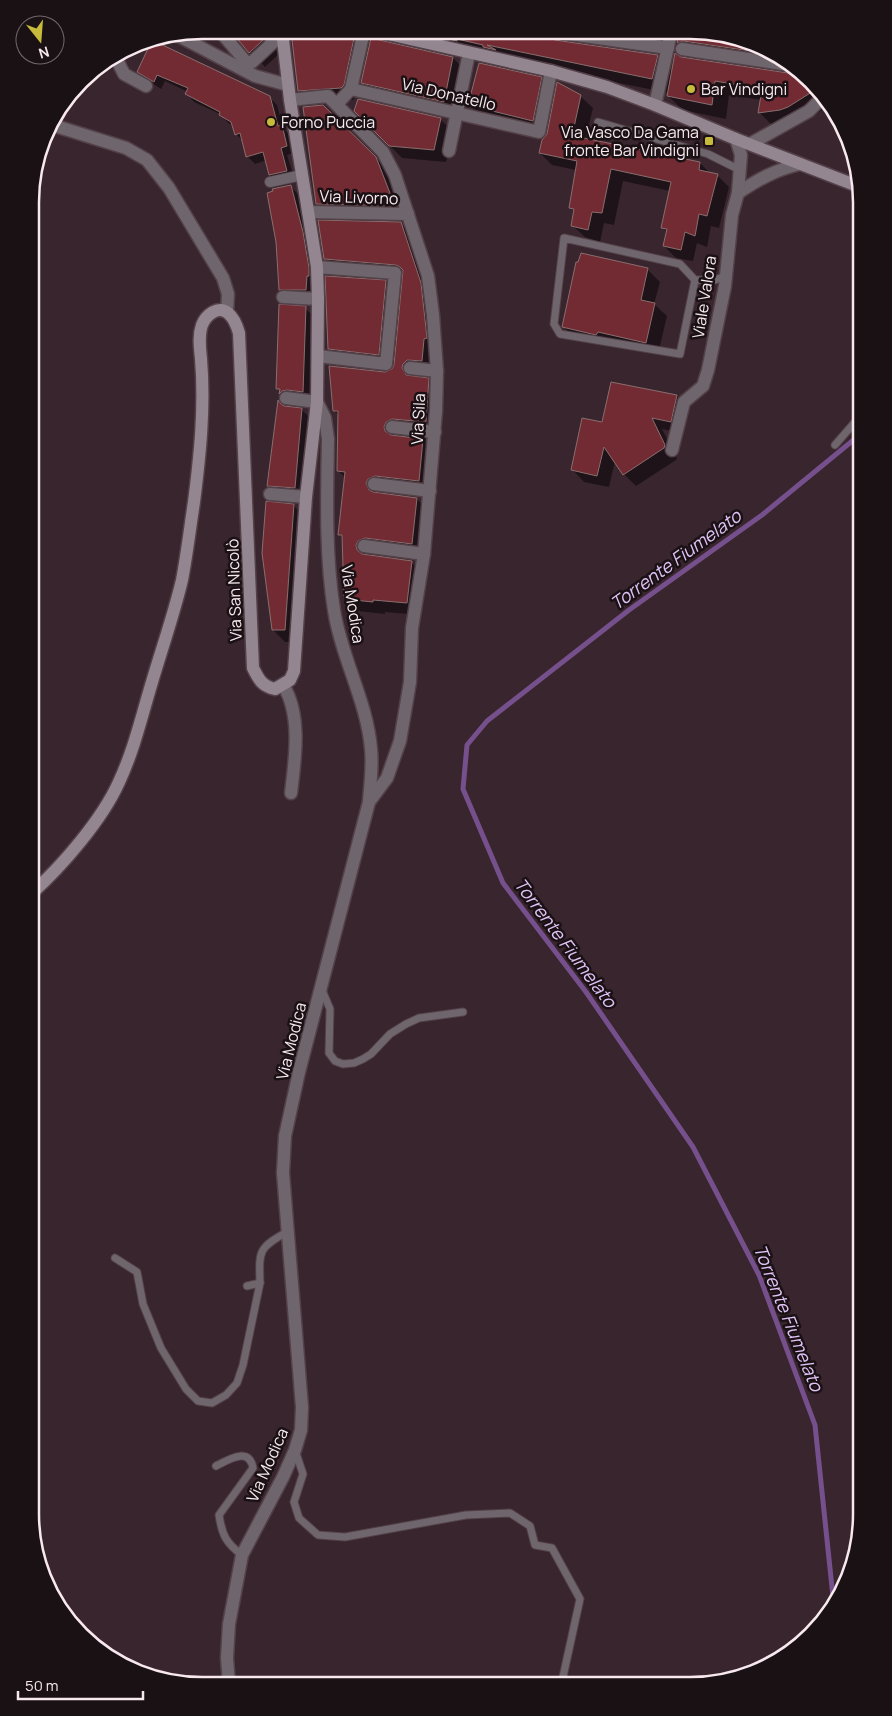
<svg xmlns="http://www.w3.org/2000/svg" width="892" height="1716" viewBox="0 0 892 1716" font-family="Manrope,sans-serif">
	<style>
		.shadow { fill: #0007 }
		.lines { fill: none; stroke-linecap: round; stroke-linejoin: round }
		.stream { stroke: #75508c; stroke-width: 5 }
		.building { fill: #732b33; stroke: #886e6f }
		.service-casing { stroke: #544048; stroke-width: 9 }
		.pedestrian-casing { stroke: #544048; stroke-width: 12 }
		.minor-casing { stroke: #544048; stroke-width: 15 }
		.tertiary-casing { stroke: #544048; stroke-width: 15 }
		.secondary-casing { stroke: #544048; stroke-width: 15 }
		.service { stroke: #6e666c; stroke-width: 7 }
		.pedestrian { stroke: #6e666c; stroke-width: 10 }
		.minor { stroke: #6e666c; stroke-width: 12 }
		.tertiary { stroke: #6e666c; stroke-width: 12 }
		.secondary { stroke: #938690; stroke-width: 12 }
		.poi-dot { fill: #c8bb3b; stroke: #1a1115; stroke-width: 2 }
		.labels { text-anchor: middle; stroke-width: 5; stroke-linejoin: round; paint-order: stroke }
		.poi-label { font-size: 16px; fill: #f7e9ee; stroke: #1a1115; text-anchor: start }
		.street-label { font-size: 16px; fill: #f7e9ee; stroke: #1a1115 }
		.water-label { font-size: 18px; font-style: italic; fill: #e2c3f7; stroke: #1a1115 }
		.rim { fill: none; stroke: #f7e9ee; stroke-width: 2.5 }
	</style>
	<rect width="100%" height="100%" fill="#39252d"/>
	<g class="shadow">
		<polygon points="202,30 209,30 196,42 181,34"/>
		<polygon points="227,30 272,30 286,47 265,67 238,38 233,36"/>
		<polygon points="292,31 326,31 353,39 366,52 355,97 353,100 312,103 299,90"/>
		<polygon points="400,31 724,33 798,70 698,55 693,57 679,43 676,53 572,38 567,39 564,43 657,56 673,71 680,58 788,74 799,70 803,72 826,107 815,115 794,124 774,127 760,113 762,100 729,95 726,119 683,110 668,96 669,93 504,60"/>
		<polygon points="152,41 269,97 277,105 283,128 289,134 294,153 287,155 294,178 278,182 270,175 267,160 255,164 247,156 244,142 236,134 234,126 228,123 220,114 194,102 187,94 188,92 165,81 161,89 146,79 138,72"/>
		<polygon points="453,58 465,70 456,113 374,95 362,82"/>
		<polygon points="106,61 90,77 87,74 88,73"/>
		<polygon points="541,78 553,90 545,132 482,117 470,105"/>
		<polygon points="580,96 593,108 586,136 591,141 700,163 711,174 717,175 729,187 719,228 711,226 707,247 697,243 693,261 676,258 664,246 667,232 663,227 670,191 623,181 614,225 604,223 600,242 585,237 572,225 575,212 570,207 576,170 552,165 540,153"/>
		<polygon points="322,106 388,170 406,217 329,216 317,203"/>
		<polygon points="356,111 440,119 452,131 446,162 402,158"/>
		<polygon points="290,186 302,198 318,302 293,302 280,289"/>
		<polygon points="400,223 413,236 433,297 434,373 420,373 414,377 428,379 441,392 438,434 406,431 398,434 397,437 423,440 436,453 432,494 388,488 380,491 379,494 417,499 429,512 424,556 378,550 370,553 369,556 411,562 424,575 420,615 385,612 385,614 358,611 345,598 343,538 339,534 346,478 338,471 339,415 334,410 385,373 393,370 346,365 329,348 386,282 401,297 403,277 338,272 325,259"/>
		<polygon points="647,269 660,282 654,304 667,316 658,354 575,339 563,326"/>
		<polygon points="305,308 317,320 315,404 295,402 292,405 280,394 281,391 278,389"/>
		<polygon points="612,383 677,396 689,409 683,433 662,429 677,458 676,460 636,486 624,474 615,461 609,487 584,482 572,469 603,424"/>
		<polygon points="284,407 302,410 314,422 307,500 280,498 268,486"/>
		<polygon points="293,505 305,517 297,642 285,642 273,630"/>
	</g>
	<g class="lines">
		<polyline class="stream" points="829,1615 833,1597 815,1425 759,1275 693,1147 586,992 503,883 463,789 467,745 487,721 629,610 762,515 862,433"/>
	</g>
	<g class="building">
		<polygon points="230,30 274,30 249,53"/>
		<polygon points="291,31 330,31 354,38 344,85 341,88 298,91"/>
		<polygon points="413,31 511,32 525,34 525,32 548,32 551,38 555,40 658,55 652,79 487,45 496,50 483,47 483,45 457,39 457,41"/>
		<polygon points="618,33 663,33 661,39"/>
		<polygon points="679,33 724,33 764,53 683,41 677,43"/>
		<polygon points="371,38 453,57 444,102 361,83"/>
		<polygon points="152,40 270,96 278,126 282,125 287,146 281,148 287,171 269,175 263,152 246,157 240,133 235,135 231,122 219,115 220,112 185,94 188,88 157,75 154,82 137,72"/>
		<polygon points="675,53 681,57 788,73 792,72 796,69 803,72 815,90 788,107 780,110 758,113 762,89 715,81 712,105 667,96"/>
		<polygon points="479,63 542,77 533,121 468,105"/>
		<polygon points="557,82 581,95 574,127 581,129 579,137 700,162 699,170 718,174 707,216 699,214 695,236 685,232 681,250 663,246 667,229 661,228 671,182 611,169 602,213 592,212 588,230 571,226 574,209 569,208 577,161 539,153 542,140 547,134"/>
		<polygon points="358,99 441,118 434,150 389,146 354,111"/>
		<polygon points="323,105 376,157 395,206 316,204 303,107"/>
		<polygon points="291,185 303,232 309,268 309,276 307,276 306,290 279,290 276,242 267,193 273,191 272,189"/>
		<polygon points="318,220 401,222 421,283 427,338 424,339 422,361 407,360 403,364 402,368 406,375 429,378 426,422 392,419 386,422 384,427 385,431 391,435 423,439 419,481 375,476 368,479 366,483 369,490 373,492 417,498 412,544 365,538 358,541 356,545 357,550 362,554 412,561 407,603 373,600 373,602 344,599 342,535 338,535 345,472 337,471 338,411 333,411 329,366 385,372 392,369 394,365 403,270 400,267 396,265 324,259"/>
		<polygon points="581,253 648,268 641,300 655,303 646,343 598,332 596,335 562,327 576,262 578,262"/>
		<polygon points="325,276 386,280 379,355 328,349"/>
		<polygon points="279,304 306,306 303,392 287,390 282,391 279,394 280,389 276,389"/>
		<polygon points="611,382 677,395 671,422 652,418 665,445 664,448 623,475 604,447 597,476 571,470 582,418 602,422"/>
		<polygon points="278,400 281,404 284,406 302,408 295,488 267,486"/>
		<polygon points="266,501 294,504 285,630 272,630 262,553"/>
	</g>
	<g class="lines">
		<g class="service-casing">
			<g id="service">
				<polyline points="598,122 708,154 740,170"/>
				<polyline points="695,280 680,354 560,334 554,324 564,238 680,264 695,280 715,280 725,276"/>
				<polyline points="835,445 862,414"/>
				<polyline points="322,990 330,1009 329,1053 335,1061 343,1064 354,1063 363,1059 371,1054 390,1034 406,1024 419,1018 463,1012"/>
				<polyline points="115,1258 137,1272 143,1304 161,1348 186,1389 198,1401 212,1403 226,1395 237,1383 243,1365 260,1283"/>
				<path d="M247 1286 260 1283C259 1251 258 1248 287 1232"/>
				<polyline points="295,1450 303,1474 294,1502 299,1518 318,1535 345,1537 466,1515 510,1513 530,1526 535,1545 552,1548 580,1599 561,1686"/>
				<path d="M216 1466C228 1460 249 1446 253 1468L219 1515C222 1535 226 1543 242 1555"/>
			</g>
		</g>
		<g class="pedestrian-casing">
			<polyline id="pedestrian" points="270,182 302,175"/>
		</g>
		<g class="minor-casing">
			<g id="minor">
				<polyline points="219,30 246,62 252,62 282,34"/>
				<polyline points="556,32 668,48"/>
				<polyline points="177,35 255,76 288,85"/>
				<polyline points="682,49 789,65"/>
				<polyline points="115,56 124,74 146,86"/>
				<polyline points="351,89 539,132 551,71"/>
				<polyline points="290,100 328,96 383,152 395,175 428,276 433,315 437,371 436,411 424,554 412,628 410,682 400,741 387,778 369,802"/>
				<polyline points="337,104 351,89 364,31"/>
				<polyline points="49,124 126,148 147,160 169,188 223,278 228,294 227,312"/>
				<polyline points="750,144 809,111 821,99"/>
				<polyline points="449,151 469,53"/>
				<path d="M738 193C759 179 775 170 800 164"/>
				<polyline points="308,212 408,214"/>
				<polyline points="317,267 395,273 386,364 318,356"/>
				<polyline points="283,297 318,299"/>
				<polyline points="410,368 437,371"/>
				<polyline points="286,398 317,402"/>
				<polyline points="392,427 435,432"/>
				<polyline points="672,450 684,402 703,386 708,370 725,286 732,215 738,193 741,155 736,139"/>
				<polyline points="374,484 430,491"/>
				<polyline points="270,494 306,497"/>
				<polyline points="364,546 424,554"/>
				<path d="M283 685C302 715 295 760 291 793"/>
			</g>
		</g>
		<g class="tertiary-casing">
			<g id="tertiary">
				<polyline points="655,105 671,33"/>
				<path d="M229 1685 227 1658 229 1624 242 1555 283 1477 295 1450 301 1430 302 1407 283 1173 285 1136 299 1072 369 802C370 785 373 767 371 749 367 701 341 657 334 610 325 554 327 495 328 439L325 418 317 402"/>
			</g>
		</g>
		<g class="secondary-casing">
			<g id="secondary">
				<polyline points="375,31 551,71 607,87 655,105 736,139 860,187"/>
				<polyline points="31,400 31,396"/>
				<path d="M31 894C62 866 102 820 119 782 134 750 142 715 152 682 162 648 174 614 182 580 187 554 190 528 194 502 200 455 205 407 201 359 200 348 198 336 202 325 206 315 218 305 228 313 234 318 237 326 239 333L253 668C259 680 262 686 275 689L290 680 294 671 306 497 317 402 318 299 317 267 290 100 282 31"/>
			</g>
		</g>
		<use href="#service" class="service"/>
		<use href="#pedestrian" class="pedestrian"/>
		<use href="#minor" class="minor"/>
		<use href="#tertiary" class="tertiary"/>
		<use href="#secondary" class="secondary"/>
	</g>
	<g class="poi-dot">
		<circle cx="691" cy="89" r="5"/>
		<circle cx="271" cy="122" r="5"/>
		<rect x="704" y="136" width="10" height="10" rx="2.5"/>
	</g>
	<g class="labels">
		<g class="poi-label">
			<text x="701" y="95">Bar Vindigni</text>
			<text x="281" y="128">Forno Puccia</text>
			<text x="699" y="138" text-anchor="end">Via Vasco Da Gama<tspan x="699" dy="18">fronte Bar Vindigni</tspan></text>
		</g>
		<g class="street-label">
			<text transform="translate(449 94) rotate(13)" y="6">Via Donatello</text>
			<text transform="translate(359 197) rotate(2)" y="6">Via Livorno</text>
			<text transform="translate(704 297) rotate(-81)" y="6">Viale Valora</text>
			<text transform="translate(418 419) rotate(-87)" y="6">Via Sila</text>
			<text transform="translate(234 590) rotate(-92)" y="6">Via San Nicolò</text>
			<text transform="translate(353 604) rotate(81)" y="6">Via Modica</text>
			<text transform="translate(291 1041) rotate(-76)" y="6">Via Modica</text>
			<text transform="translate(267 1465) rotate(-66)" y="6">Via Modica</text>
		</g>
		<g class="water-label">
			<text transform="translate(676 560) rotate(-36)" y="6">Torrente Fiumelato</text>
			<text transform="translate(565 943) rotate(53)" y="6">Torrente Fiumelato</text>
			<text transform="translate(788 1318) rotate(68)" y="6">Torrente Fiumelato</text>
		</g>
	</g>
	<path d="M0 0H892V1716H0ZM202 39H690A163 163 0 0 1 853 202V1514A163 163 0 0 1 690 1677H202A163 163 0 0 1 39 1514V202A163 163 0 0 1 202 39Z" fill="#1a1115" fill-rule="evenodd"/>
	<path class="rim" d="M202 39H690A163 163 0 0 1 853 202V1514A163 163 0 0 1 690 1677H202A163 163 0 0 1 39 1514V202A163 163 0 0 1 202 39Z"/>
	<g transform="translate(40 40) rotate(163)"><circle r="24" fill="#1a1115" stroke="#72676c"/>
	<path d="M0-4L9 19L0 12L-9 19Z" fill="#c8bb3b"/>
	<text y="-8" font-size="14" font-weight="bold" text-anchor="middle" fill="#f7e9ee">N</text>
	</g>
	<path d="M18 1691v8h125v-8" fill="none" stroke="#f7e9ee" stroke-width="2.5"/>
	<text x="25" y="1691" font-size="15" fill="#f7e9ee" stroke="#1a1115" stroke-width="4" paint-order="stroke">50 m</text>
</svg>
